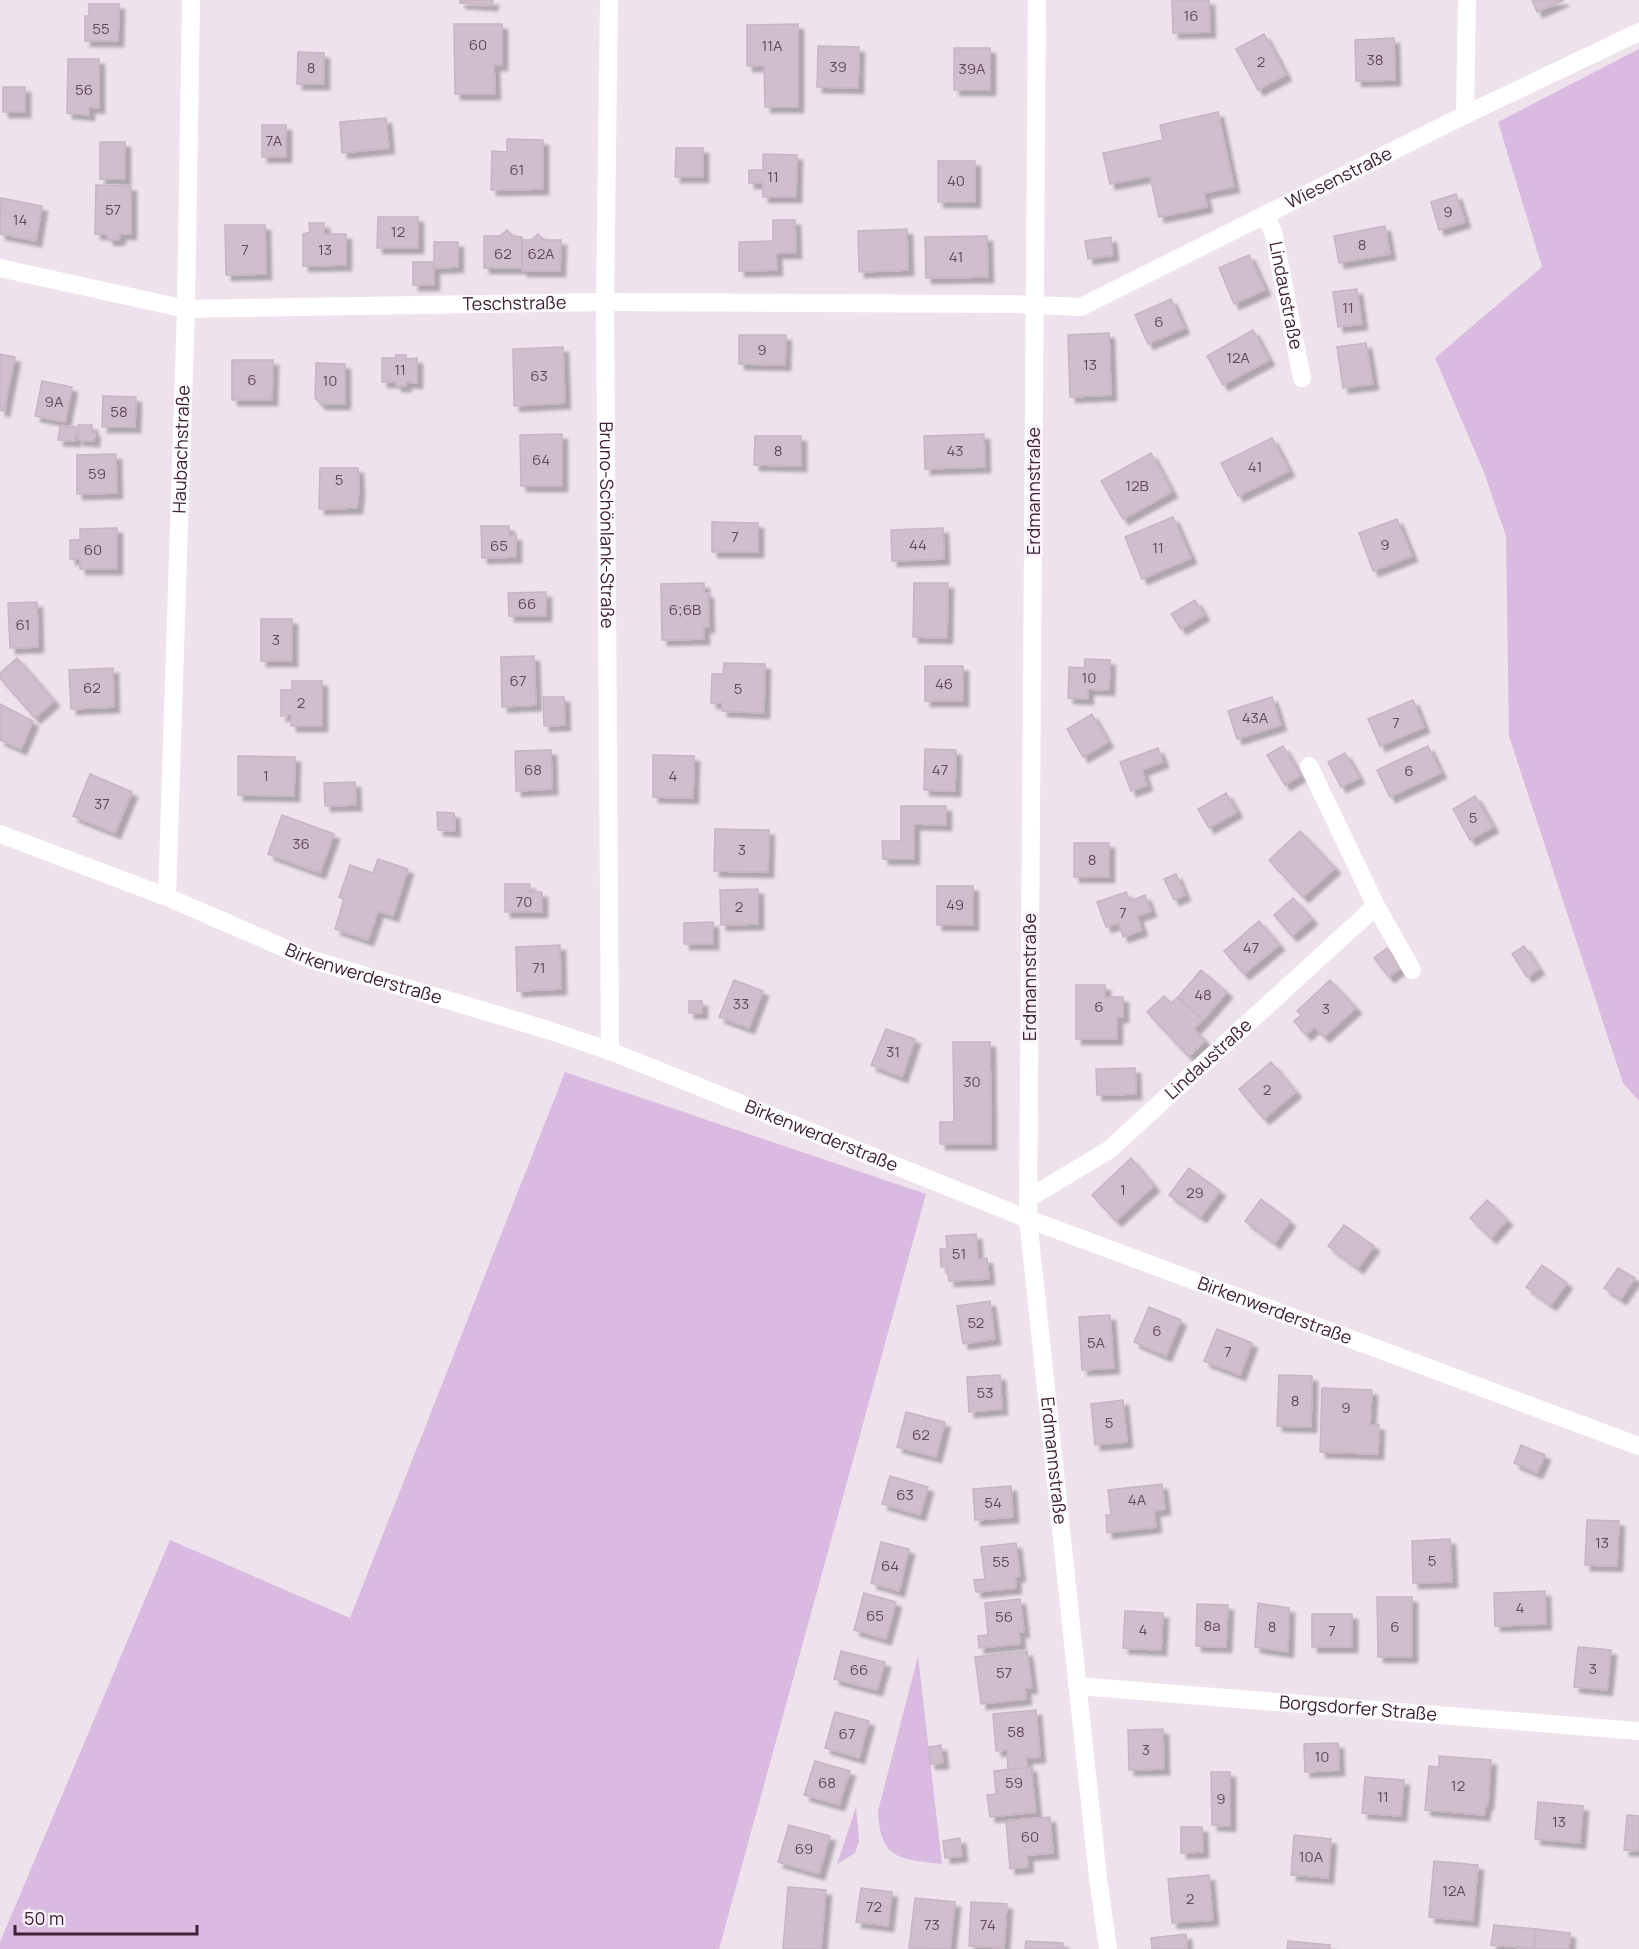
<svg xmlns="http://www.w3.org/2000/svg" width="1639" height="1949" viewBox="0 0 1639 1949" font-family="Manrope,sans-serif">
	<style>
		.green { fill: #d9bae0 }
		.building { fill: #cfbecc; stroke: #c8b4c5; stroke-width: 1.5; filter: url(#shadow) }
		.lines { fill: none; stroke-linecap: round; stroke-linejoin: round }
		.street { stroke: #fff; stroke-width: 18 }
		.labels { text-anchor: middle; stroke-width: 6; stroke-linejoin: round; paint-order: stroke }
		.number-label { font-size: 15px; fill: #64485c }
		.street-label { font-size: 18px; fill: #402137; stroke: #faf3f9 }
	</style>
	<defs>
		<filter id="shadow"><feDropShadow dx="5.5" dy="5.5" stdDeviation="1.5" flood-color="#0004"/></filter>
	</defs>
	<rect width="100%" height="100%" fill="#eee2ec"/>
	<g class="green">
		<polygon points="1639,49 1639,1101 1623,1083 1509,736 1506,536 1483,470 1435,358 1542,267 1498,122"/>
		<polygon points="565,1072 926,1194 719,1949 0,1949 0,1942 170,1540 350,1618"/>
		<path d="M918 1656 942 1864C900 1859 880 1860 878 1811Z"/>
		<polygon points="856,1807 859,1841 855,1853 837,1864"/>
	</g>
	<g class="building">
		<polygon points="460,0 493,0 492,5 460,3"/>
		<polygon points="1172,0 1209,0 1210,32 1173,33"/>
		<polygon points="1532,0 1564,0 1537,12"/>
		<polygon points="89,4 119,4 118,41 85,41 85,16 89,16"/>
		<polygon points="454,24 502,24 502,65 494,65 495,94 455,94"/>
		<polygon points="798,24 798,107 765,107 764,66 747,66 747,25"/>
		<polygon points="1264,34 1286,75 1258,90 1236,49"/>
		<polygon points="1394,38 1395,80 1356,81 1355,40"/>
		<polygon points="818,46 859,47 858,88 817,87"/>
		<rect x="954" y="48" width="36" height="42"/>
		<polygon points="298,52 324,53 324,84 297,84"/>
		<polygon points="68,59 99,59 99,108 89,107 89,115 67,113"/>
		<rect x="3" y="87" width="22" height="25"/>
		<polygon points="1218,112 1234,187 1204,193 1207,207 1159,217 1150,176 1110,184 1103,153 1163,140 1160,125"/>
		<polygon points="386,118 389,148 342,153 340,122"/>
		<rect x="262" y="125" width="24" height="32"/>
		<polygon points="507,139 543,140 543,189 491,190 492,151 507,152"/>
		<rect x="100" y="142" width="25" height="37"/>
		<polygon points="676,148 703,148 703,177 675,177"/>
		<polygon points="763,154 797,155 796,197 763,197 763,183 749,183 749,170 763,170"/>
		<rect x="938" y="161" width="37" height="41"/>
		<polygon points="96,185 131,186 131,234 120,234 120,238 117,240 109,240 106,234 95,234"/>
		<polygon points="1456,194 1465,222 1439,230 1431,202"/>
		<polygon points="1,198 42,206 36,241 0,234"/>
		<polygon points="378,217 418,217 418,248 377,248"/>
		<polygon points="773,220 795,220 796,253 776,253 777,270 739,271 739,242 773,241"/>
		<polygon points="309,223 324,223 324,234 346,234 346,265 303,266 303,234 310,232"/>
		<polygon points="225,225 265,225 266,274 226,275"/>
		<polygon points="1385,226 1390,254 1339,263 1334,236"/>
		<polygon points="907,229 908,270 859,272 858,231"/>
		<polygon points="507,230 513,236 522,237 522,268 484,268 484,236 500,236"/>
		<polygon points="538,234 544,240 561,240 560,271 522,271 522,240 531,240"/>
		<polygon points="987,236 988,277 926,278 925,237"/>
		<polygon points="1111,237 1113,255 1088,259 1085,241"/>
		<polygon points="434,242 458,242 458,267 434,268"/>
		<polygon points="1249,255 1265,290 1234,304 1219,268"/>
		<rect x="413" y="262" width="21" height="23"/>
		<polygon points="1357,289 1362,324 1338,327 1333,292"/>
		<polygon points="1171,299 1184,328 1148,344 1135,315"/>
		<polygon points="1253,330 1269,360 1223,385 1207,356"/>
		<polygon points="1109,333 1111,395 1070,397 1068,335"/>
		<polygon points="739,335 786,335 785,365 739,364"/>
		<polygon points="1366,343 1373,384 1343,388 1337,347"/>
		<polygon points="563,347 565,403 514,406 513,349"/>
		<polygon points="0,354 15,357 4,411 0,410"/>
		<polygon points="396,355 406,355 406,359 417,358 417,383 406,382 406,386 396,386 396,382 382,382 382,358 396,358"/>
		<polygon points="232,360 273,360 272,400 232,400"/>
		<polygon points="316,363 345,364 345,404 321,404 315,398"/>
		<polygon points="42,381 72,387 65,422 35,416"/>
		<polygon points="103,396 136,397 135,427 102,427"/>
		<polygon points="78,425 92,425 92,432 95,432 94,441 78,440"/>
		<polygon points="60,426 76,427 75,441 58,440"/>
		<polygon points="562,434 562,486 521,486 520,435"/>
		<polygon points="984,434 985,467 925,469 924,436"/>
		<polygon points="755,436 801,436 801,466 754,465"/>
		<polygon points="1272,438 1289,471 1238,496 1221,463"/>
		<polygon points="1151,453 1172,492 1123,519 1101,481"/>
		<polygon points="116,454 117,493 77,494 77,455"/>
		<polygon points="320,468 358,468 359,491 357,508 319,509"/>
		<polygon points="1173,517 1191,558 1142,579 1125,537"/>
		<polygon points="1397,519 1412,556 1373,571 1359,533"/>
		<polygon points="712,522 758,523 758,552 712,552"/>
		<polygon points="481,526 509,526 509,536 516,535 516,557 482,558"/>
		<polygon points="117,528 117,569 80,569 80,559 70,559 70,540 80,540 80,529"/>
		<polygon points="943,528 944,559 892,561 891,530"/>
		<polygon points="704,583 704,593 708,593 709,627 704,627 704,639 662,640 661,584"/>
		<polygon points="914,583 948,583 947,638 913,637"/>
		<polygon points="546,592 546,616 509,616 508,593"/>
		<polygon points="1195,600 1204,615 1181,629 1171,614"/>
		<polygon points="37,602 38,647 10,648 8,603"/>
		<rect x="261" y="619" width="31" height="42"/>
		<polygon points="534,656 536,705 502,707 501,657"/>
		<polygon points="17,658 54,701 35,718 0,678 0,673"/>
		<polygon points="1085,659 1110,660 1109,690 1088,689 1088,699 1068,698 1069,667 1084,668"/>
		<polygon points="724,663 765,664 764,713 722,711 722,703 711,703 712,674 723,674"/>
		<rect x="925" y="666" width="38" height="35"/>
		<polygon points="113,668 114,707 71,709 69,670"/>
		<polygon points="292,681 322,681 322,726 291,726 291,715 281,716 281,690 292,690"/>
		<polygon points="543,697 564,697 565,725 544,726"/>
		<polygon points="1272,697 1281,725 1237,739 1228,711"/>
		<polygon points="1413,700 1424,727 1380,746 1368,719"/>
		<polygon points="0,704 33,721 21,749 0,740"/>
		<polygon points="1092,714 1108,742 1083,757 1067,729"/>
		<polygon points="1283,746 1300,776 1285,785 1267,755"/>
		<polygon points="1428,746 1441,773 1390,797 1377,770"/>
		<polygon points="1158,748 1163,762 1142,770 1147,785 1131,791 1120,762"/>
		<polygon points="925,749 956,750 955,791 924,790"/>
		<polygon points="551,750 552,789 516,791 515,751"/>
		<polygon points="1345,753 1359,778 1341,787 1328,762"/>
		<polygon points="653,755 694,756 693,798 653,797"/>
		<polygon points="238,756 295,757 294,796 238,795"/>
		<polygon points="90,774 132,792 115,833 73,816"/>
		<polygon points="355,782 356,805 325,806 324,783"/>
		<polygon points="1226,793 1237,812 1209,828 1198,809"/>
		<polygon points="1475,796 1493,827 1470,840 1453,809"/>
		<polygon points="901,806 946,806 946,825 914,824 914,859 883,859 882,841 901,841"/>
		<polygon points="437,812 454,813 455,831 438,830"/>
		<polygon points="282,815 334,834 320,873 268,854"/>
		<polygon points="715,829 769,830 768,872 714,871"/>
		<polygon points="1300,831 1335,868 1303,897 1269,860"/>
		<rect x="1074" y="843" width="35" height="34"/>
		<polygon points="378,859 408,869 393,916 378,911 368,940 335,929 344,899 339,897 350,865 373,873"/>
		<polygon points="1176,874 1185,895 1174,900 1164,879"/>
		<polygon points="505,884 530,884 529,892 542,892 542,912 505,912"/>
		<rect x="937" y="886" width="36" height="39"/>
		<polygon points="758,889 758,924 721,925 720,890"/>
		<polygon points="1126,892 1130,901 1145,895 1151,911 1137,916 1142,930 1123,937 1119,923 1106,927 1097,902"/>
		<polygon points="1293,898 1312,919 1292,936 1274,915"/>
		<polygon points="1259,921 1279,945 1244,974 1224,951"/>
		<polygon points="713,922 713,944 684,944 684,923"/>
		<polygon points="560,945 561,989 517,991 516,947"/>
		<polygon points="1524,946 1539,969 1527,977 1512,954"/>
		<polygon points="1387,948 1402,967 1389,977 1374,958"/>
		<polygon points="1201,970 1227,992 1203,1020 1178,997"/>
		<polygon points="734,980 763,991 749,1028 719,1017"/>
		<polygon points="1330,980 1356,1008 1324,1037 1315,1027 1306,1035 1294,1021 1301,1015 1297,1011"/>
		<polygon points="1076,985 1105,985 1105,997 1123,997 1123,1017 1117,1017 1117,1039 1076,1039"/>
		<polygon points="1164,996 1171,1003 1178,997 1203,1020 1194,1029 1205,1041 1189,1057 1147,1012"/>
		<rect x="689" y="1001" width="13" height="12"/>
		<polygon points="886,1029 915,1039 902,1077 871,1065"/>
		<polygon points="953,1042 990,1042 991,1144 940,1144 940,1122 954,1122"/>
		<polygon points="1271,1062 1296,1092 1264,1119 1239,1089"/>
		<polygon points="1135,1068 1136,1094 1097,1095 1096,1069"/>
		<polygon points="1131,1158 1154,1186 1116,1221 1092,1195"/>
		<polygon points="1189,1168 1220,1191 1201,1217 1169,1195"/>
		<polygon points="1261,1199 1290,1221 1275,1243 1245,1221"/>
		<polygon points="1487,1200 1507,1220 1491,1238 1470,1218"/>
		<polygon points="1344,1225 1374,1246 1358,1268 1328,1246"/>
		<polygon points="976,1234 978,1259 987,1258 989,1279 949,1281 947,1266 941,1267 940,1249 947,1249 946,1236"/>
		<polygon points="1542,1265 1567,1283 1551,1305 1526,1287"/>
		<polygon points="1618,1268 1635,1278 1621,1299 1604,1288"/>
		<polygon points="990,1301 995,1339 963,1344 957,1306"/>
		<polygon points="1149,1307 1181,1320 1166,1356 1134,1342"/>
		<polygon points="1110,1315 1114,1368 1082,1370 1079,1317"/>
		<polygon points="1217,1329 1252,1343 1240,1375 1204,1361"/>
		<polygon points="1000,1375 1002,1409 969,1412 967,1377"/>
		<polygon points="1279,1375 1312,1376 1311,1427 1277,1426"/>
		<polygon points="1322,1388 1372,1390 1370,1425 1379,1425 1378,1454 1320,1452"/>
		<polygon points="1123,1400 1127,1442 1095,1445 1091,1404"/>
		<polygon points="906,1412 945,1422 936,1457 897,1447"/>
		<polygon points="1521,1445 1545,1455 1537,1473 1514,1463"/>
		<polygon points="890,1476 928,1487 920,1515 882,1504"/>
		<polygon points="1162,1484 1165,1509 1154,1511 1156,1527 1107,1533 1106,1515 1111,1515 1108,1490"/>
		<polygon points="1011,1486 1013,1517 975,1520 973,1489"/>
		<polygon points="1587,1520 1619,1521 1617,1566 1585,1565"/>
		<polygon points="1450,1539 1452,1582 1413,1583 1412,1541"/>
		<polygon points="881,1542 909,1549 899,1591 871,1583"/>
		<polygon points="1016,1543 1020,1576 1015,1577 1016,1588 976,1592 974,1580 985,1579 981,1547"/>
		<polygon points="1545,1591 1546,1624 1495,1626 1494,1593"/>
		<polygon points="864,1593 896,1602 886,1639 854,1630"/>
		<polygon points="1377,1597 1412,1597 1412,1657 1378,1657"/>
		<polygon points="1020,1599 1024,1632 1019,1632 1020,1644 979,1648 978,1636 988,1635 985,1603"/>
		<polygon points="1258,1603 1289,1608 1288,1652 1255,1647"/>
		<polygon points="1197,1604 1228,1605 1226,1647 1196,1646"/>
		<polygon points="1125,1611 1163,1613 1161,1650 1123,1648"/>
		<rect x="1312" y="1614" width="40" height="33"/>
		<polygon points="1578,1647 1611,1650 1607,1690 1574,1687"/>
		<polygon points="841,1651 885,1662 877,1690 834,1679"/>
		<polygon points="1027,1651 1032,1688 1025,1688 1026,1699 981,1704 975,1657"/>
		<polygon points="1036,1710 1040,1757 1026,1758 1027,1768 1008,1770 1007,1750 996,1751 993,1714"/>
		<polygon points="835,1712 869,1721 859,1758 825,1748"/>
		<polygon points="1163,1729 1164,1769 1129,1770 1128,1730"/>
		<polygon points="1338,1743 1339,1770 1305,1772 1304,1744"/>
		<polygon points="941,1745 943,1763 930,1764 929,1747"/>
		<polygon points="1439,1756 1491,1760 1488,1804 1486,1804 1484,1815 1425,1810 1429,1766 1439,1767"/>
		<polygon points="815,1761 850,1771 839,1805 804,1795"/>
		<polygon points="1031,1767 1036,1812 990,1817 987,1795 996,1794 994,1771"/>
		<polygon points="1211,1772 1230,1772 1230,1826 1212,1825"/>
		<polygon points="1365,1777 1404,1780 1401,1816 1362,1813"/>
		<polygon points="1538,1802 1583,1806 1580,1843 1535,1839"/>
		<polygon points="1627,1815 1639,1816 1639,1851 1624,1850"/>
		<polygon points="1050,1817 1053,1853 1027,1855 1028,1867 1010,1869 1006,1821"/>
		<polygon points="789,1825 830,1836 819,1874 778,1862"/>
		<polygon points="1181,1827 1202,1827 1203,1852 1181,1853"/>
		<polygon points="1294,1835 1331,1839 1328,1878 1291,1875"/>
		<polygon points="960,1838 962,1856 945,1858 943,1841"/>
		<polygon points="1434,1861 1478,1865 1473,1921 1429,1917"/>
		<polygon points="1209,1875 1213,1920 1172,1923 1168,1879"/>
		<polygon points="788,1887 826,1890 821,1949 783,1949"/>
		<polygon points="861,1888 892,1892 888,1926 856,1922"/>
		<polygon points="915,1898 955,1902 950,1949 909,1948"/>
		<polygon points="971,1902 1007,1904 1004,1948 969,1946"/>
		<polygon points="1494,1925 1536,1929 1534,1949 1491,1945"/>
		<polygon points="1536,1929 1570,1933 1569,1949 1534,1949"/>
		<polygon points="1186,1934 1187,1949 1152,1949 1151,1938"/>
		<polygon points="1026,1941 1063,1943 1063,1949 1025,1949"/>
		<polygon points="1288,1941 1330,1945 1330,1949 1287,1949"/>
	</g>
	<g class="lines">
		<g class="street">
			<path id="s1" d="M609 0 605 302 610 1051"/>
			<path id="s2" d="M1037 0 1028 1219 1098 1878 1108 1949"/>
			<polyline points="1465,115 1467,0"/>
			<path id="s3" d="M1264 215 1273 231 1302 378"/>
			<path id="s4" d="M0 268 186 309 605 302 1012 304 1081 307 1465 115 1639 32"/>
			<polyline points="1309,766 1376,906 1412,970"/>
			<path id="s5" d="M0 834 167 897 312 960 548 1030 610 1051 1028 1219 1639 1446"/>
			<path id="s6" d="M167 897 186 309 191 0"/>
			<path id="s7" d="M1029 1198 1109 1150 1376 906"/>
			<path id="s8" d="M1077 1686 1639 1731"/>
		</g>
	</g>
	<g class="labels">
		<g class="number-label">
			<text x="1191" y="21">16</text>
			<text x="101" y="34">55</text>
			<text x="478" y="50">60</text>
			<text x="772" y="51">11A</text>
			<text x="1375" y="65">38</text>
			<text x="1261" y="67">2</text>
			<text x="838" y="72">39</text>
			<text x="311" y="73">8</text>
			<text x="972" y="74">39A</text>
			<text x="84" y="95">56</text>
			<text x="274" y="146">7A</text>
			<text x="517" y="175">61</text>
			<text x="773" y="182">11</text>
			<text x="956" y="186">40</text>
			<text x="113" y="215">57</text>
			<text x="1448" y="217">9</text>
			<text x="20" y="225">14</text>
			<text x="398" y="237">12</text>
			<text x="1362" y="250">8</text>
			<text x="245" y="255">7</text>
			<text x="325" y="255">13</text>
			<text x="503" y="259">62</text>
			<text x="541" y="259">62A</text>
			<text x="956" y="262">41</text>
			<text x="1348" y="313">11</text>
			<text x="1159" y="327">6</text>
			<text x="762" y="355">9</text>
			<text x="1238" y="363">12A</text>
			<text x="1090" y="370">13</text>
			<text x="400" y="375">11</text>
			<text x="539" y="381">63</text>
			<text x="252" y="385">6</text>
			<text x="330" y="386">10</text>
			<text x="54" y="407">9A</text>
			<text x="119" y="417">58</text>
			<text x="778" y="456">8</text>
			<text x="955" y="456">43</text>
			<text x="541" y="465">64</text>
			<text x="1255" y="472">41</text>
			<text x="97" y="479">59</text>
			<text x="339" y="485">5</text>
			<text x="1137" y="491">12B</text>
			<text x="735" y="542">7</text>
			<text x="918" y="550">44</text>
			<text x="1385" y="550">9</text>
			<text x="499" y="551">65</text>
			<text x="1158" y="553">11</text>
			<text x="93" y="555">60</text>
			<text x="527" y="609">66</text>
			<text x="685" y="615">6;6B</text>
			<text x="23" y="630">61</text>
			<text x="276" y="645">3</text>
			<text x="1089" y="683">10</text>
			<text x="518" y="686">67</text>
			<text x="944" y="689">46</text>
			<text x="92" y="693">62</text>
			<text x="738" y="694">5</text>
			<text x="301" y="708">2</text>
			<text x="1255" y="723">43A</text>
			<text x="1396" y="728">7</text>
			<text x="533" y="775">68</text>
			<text x="940" y="775">47</text>
			<text x="1409" y="776">6</text>
			<text x="266" y="781">1</text>
			<text x="673" y="781">4</text>
			<text x="102" y="809">37</text>
			<text x="1473" y="823">5</text>
			<text x="301" y="849">36</text>
			<text x="742" y="855">3</text>
			<text x="1092" y="865">8</text>
			<text x="524" y="907">70</text>
			<text x="955" y="910">49</text>
			<text x="739" y="912">2</text>
			<text x="1123" y="918">7</text>
			<text x="1251" y="953">47</text>
			<text x="539" y="973">71</text>
			<text x="1203" y="1000">48</text>
			<text x="741" y="1009">33</text>
			<text x="1099" y="1012">6</text>
			<text x="1326" y="1014">3</text>
			<text x="893" y="1057">31</text>
			<text x="972" y="1087">30</text>
			<text x="1267" y="1095">2</text>
			<text x="1123" y="1195">1</text>
			<text x="1195" y="1198">29</text>
			<text x="959" y="1259">51</text>
			<text x="976" y="1328">52</text>
			<text x="1157" y="1336">6</text>
			<text x="1096" y="1348">5A</text>
			<text x="1228" y="1357">7</text>
			<text x="985" y="1398">53</text>
			<text x="1295" y="1406">8</text>
			<text x="1346" y="1413">9</text>
			<text x="1109" y="1428">5</text>
			<text x="921" y="1440">62</text>
			<text x="905" y="1500">63</text>
			<text x="1137" y="1505">4A</text>
			<text x="993" y="1508">54</text>
			<text x="1602" y="1548">13</text>
			<text x="1432" y="1566">5</text>
			<text x="1001" y="1567">55</text>
			<text x="890" y="1571">64</text>
			<text x="1520" y="1613">4</text>
			<text x="875" y="1621">65</text>
			<text x="1004" y="1622">56</text>
			<text x="1212" y="1631">8a</text>
			<text x="1272" y="1632">8</text>
			<text x="1395" y="1632">6</text>
			<text x="1143" y="1635">4</text>
			<text x="1332" y="1636">7</text>
			<text x="1593" y="1674">3</text>
			<text x="859" y="1675">66</text>
			<text x="1004" y="1678">57</text>
			<text x="1016" y="1737">58</text>
			<text x="847" y="1739">67</text>
			<text x="1146" y="1755">3</text>
			<text x="1322" y="1762">10</text>
			<text x="827" y="1788">68</text>
			<text x="1014" y="1788">59</text>
			<text x="1458" y="1791">12</text>
			<text x="1383" y="1802">11</text>
			<text x="1221" y="1804">9</text>
			<text x="1559" y="1827">13</text>
			<text x="1030" y="1842">60</text>
			<text x="804" y="1854">69</text>
			<text x="1311" y="1862">10A</text>
			<text x="1454" y="1896">12A</text>
			<text x="1190" y="1904">2</text>
			<text x="874" y="1912">72</text>
			<text x="932" y="1930">73</text>
			<text x="988" y="1930">74</text>
		</g>
		<g class="street-label">
			<text dy="6" stroke="none"><textPath href="#s4" startOffset="1374">Wiesenstraße</textPath></text>
			<text dy="6" stroke="none"><textPath href="#s3" startOffset="84">Lindaustraße</textPath></text>
			<text dy="6" stroke="none"><textPath href="#s4" startOffset="519">Teschstraße</textPath></text>
			<text dy="6" stroke="none"><textPath href="#s6" startOffset="448">Haubachstraße</textPath></text>
			<text transform="translate(1034 491) rotate(-90)" y="6">Erdmannstraße</text>
			<text dy="6" stroke="none"><textPath href="#s1" startOffset="525">Bruno-Schönlank-Straße</textPath></text>
			<text dy="6" stroke="none"><textPath href="#s5" startOffset="390">Birkenwerderstraße</textPath></text>
			<text transform="translate(1030 977) rotate(-90)" y="6">Erdmannstraße</text>
			<text dy="6" stroke="none"><textPath href="#s7" startOffset="228">Lindaustraße</textPath></text>
			<text dy="6" stroke="none"><textPath href="#s5" startOffset="876">Birkenwerderstraße</textPath></text>
			<text dy="6" stroke="none"><textPath href="#s5" startOffset="1362">Birkenwerderstraße</textPath></text>
			<text dy="6" stroke="none"><textPath href="#s2" startOffset="1462">Erdmannstraße</textPath></text>
			<text dy="6" stroke="none"><textPath href="#s8" startOffset="282">Borgsdorfer Straße</textPath></text>
		</g>
	</g>
	<path d="M15 1925v9h182v-9" fill="none" stroke="#402137" stroke-width="3"/>
	<text x="24" y="1925" font-size="18" fill="#402137" stroke="#faf3f9" stroke-width="4.5" paint-order="stroke">50 m</text>
</svg>
